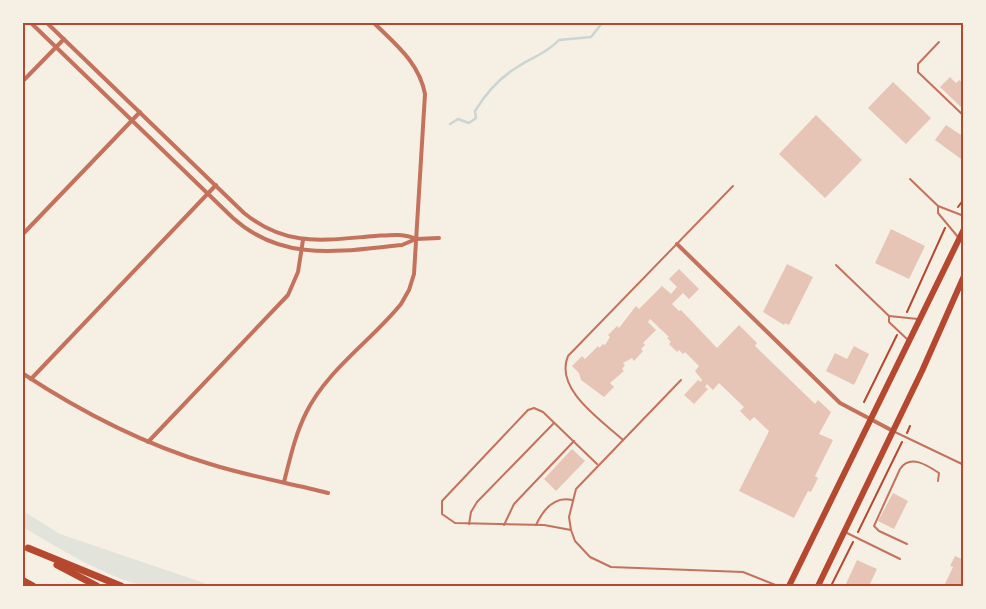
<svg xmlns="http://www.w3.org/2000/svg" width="986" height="609" font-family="'Golos Text',sans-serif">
	<rect width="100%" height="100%" fill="#f6efe4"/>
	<path fill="#e2e4dc" d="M23 511 60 534 213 586C194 587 161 590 144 586 106 577 56 547 23 527Z"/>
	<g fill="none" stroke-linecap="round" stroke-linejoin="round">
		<path stroke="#c9d6d2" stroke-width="2.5" d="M450 124 458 119 469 123 476 118 475 111C486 93 500 77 519 66 533 57 547 53 559 40L591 37 603 22"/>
	</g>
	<g fill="#e6c5b7">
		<polygon points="950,77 956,83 959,80 964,84 964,110 940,87"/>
		<polygon points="893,82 931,118 906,144 868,108"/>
		<polygon points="816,115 862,160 825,198 779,154"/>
		<polygon points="946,125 964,137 964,156 961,159 935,140"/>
		<polygon points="891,229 925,246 909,279 875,263"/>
		<polygon points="787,264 813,277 789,325 785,323 784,325 763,312"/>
		<polygon points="679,269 699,289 689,299 683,293 672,304 679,311 681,310 717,348 739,325 757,343 755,346 815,404 818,400 831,412 819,434 833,440 815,476 818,478 811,492 808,491 794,518 739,491 769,431 754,417 750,421 740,411 744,407 719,383 713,390 707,384 705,387 708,389 694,404 684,395 698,380 701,382 702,380 695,371 699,366 685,352 683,354 679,350 677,352 669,344 671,342 667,338 669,337 650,319 648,322 656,330 643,343 645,345 641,349 643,351 634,361 632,358 623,363 625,365 622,369 624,371 610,383 614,387 604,397 581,380 579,373 572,366 582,356 585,359 598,346 599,348 603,344 605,345 610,337 608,335 617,326 619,328 636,306 639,309 662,286 671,294 677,287 669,279"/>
		<polygon points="854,346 869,354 854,385 826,371 835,353 847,359"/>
		<polygon points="572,449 585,461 556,491 544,479"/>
		<polygon points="893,493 908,501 894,529 878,521"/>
		<polygon points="955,556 964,560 964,586 944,586 953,567 950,566"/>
		<polygon points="857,560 877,569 869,586 845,586"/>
	</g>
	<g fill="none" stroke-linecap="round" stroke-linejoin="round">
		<g stroke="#b5482f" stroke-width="2">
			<polyline points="958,207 964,199"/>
			<polyline points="907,312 945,228"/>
			<polyline points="864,402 897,335"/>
			<polyline points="907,433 910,426"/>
			<polyline points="858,532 902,442"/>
			<polyline points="831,586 853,542"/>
		</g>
		<g stroke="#c5725c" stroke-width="2">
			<polyline points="939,42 918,64 918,72 964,116"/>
			<polyline points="910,179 938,206 964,216"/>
			<polyline points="938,206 938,213 958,237"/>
			<polyline points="836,265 889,316 889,322 908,340"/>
			<polyline points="889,316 918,319"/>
			<polyline points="681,380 576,489 569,517 571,530 575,541 590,557 611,567 743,572 778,586"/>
			<polyline points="895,432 964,465"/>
			<path d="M623 440C601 420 554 389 568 356L733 186"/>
			<polyline points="469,524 471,512 477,502 554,423"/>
			<polyline points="504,525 514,504 574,441"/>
			<path d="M536 525C543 510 554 496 572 500"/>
			<polyline points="571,530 544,525 455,523 442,514 442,501 528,410 534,408 543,412 597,464"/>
			<polyline points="847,533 900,559"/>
			<path d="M907 544 879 531 874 526 900 469C910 454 927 465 939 473L938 481"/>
		</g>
		<g stroke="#c5725c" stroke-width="4">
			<path d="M30 22 233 218C283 263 341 251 402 245L416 239 439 238"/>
			<path d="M46 22 244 213C287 248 324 240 375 236 390 235 403 233 416 239"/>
			<polyline points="22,82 64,39"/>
			<polyline points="22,235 140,112"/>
			<polyline points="677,244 840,403 893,431"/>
			<path d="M22 373C81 412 143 444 210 464 248 476 289 483 328 493"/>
			<polyline points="31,379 216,185"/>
			<polyline points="148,442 288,295 298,272 303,240"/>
			<path d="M284 482C290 459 295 435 306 413 327 370 371 341 401 304L409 290 414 274 425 94C419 62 395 44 373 22"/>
		</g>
		<g stroke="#b5482f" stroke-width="6">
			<polyline points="789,586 964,229"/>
			<polyline points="818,586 922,371 964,276"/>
		</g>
		<g stroke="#b5482f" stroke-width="7">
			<polyline points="28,548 121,586"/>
			<polyline points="57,565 97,586"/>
			<polyline points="22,580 33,586"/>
		</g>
	</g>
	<rect width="986" height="609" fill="none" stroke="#f6efe4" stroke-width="48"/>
	<rect x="24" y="24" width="938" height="561" fill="none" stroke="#b5482f" stroke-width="2"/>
</svg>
